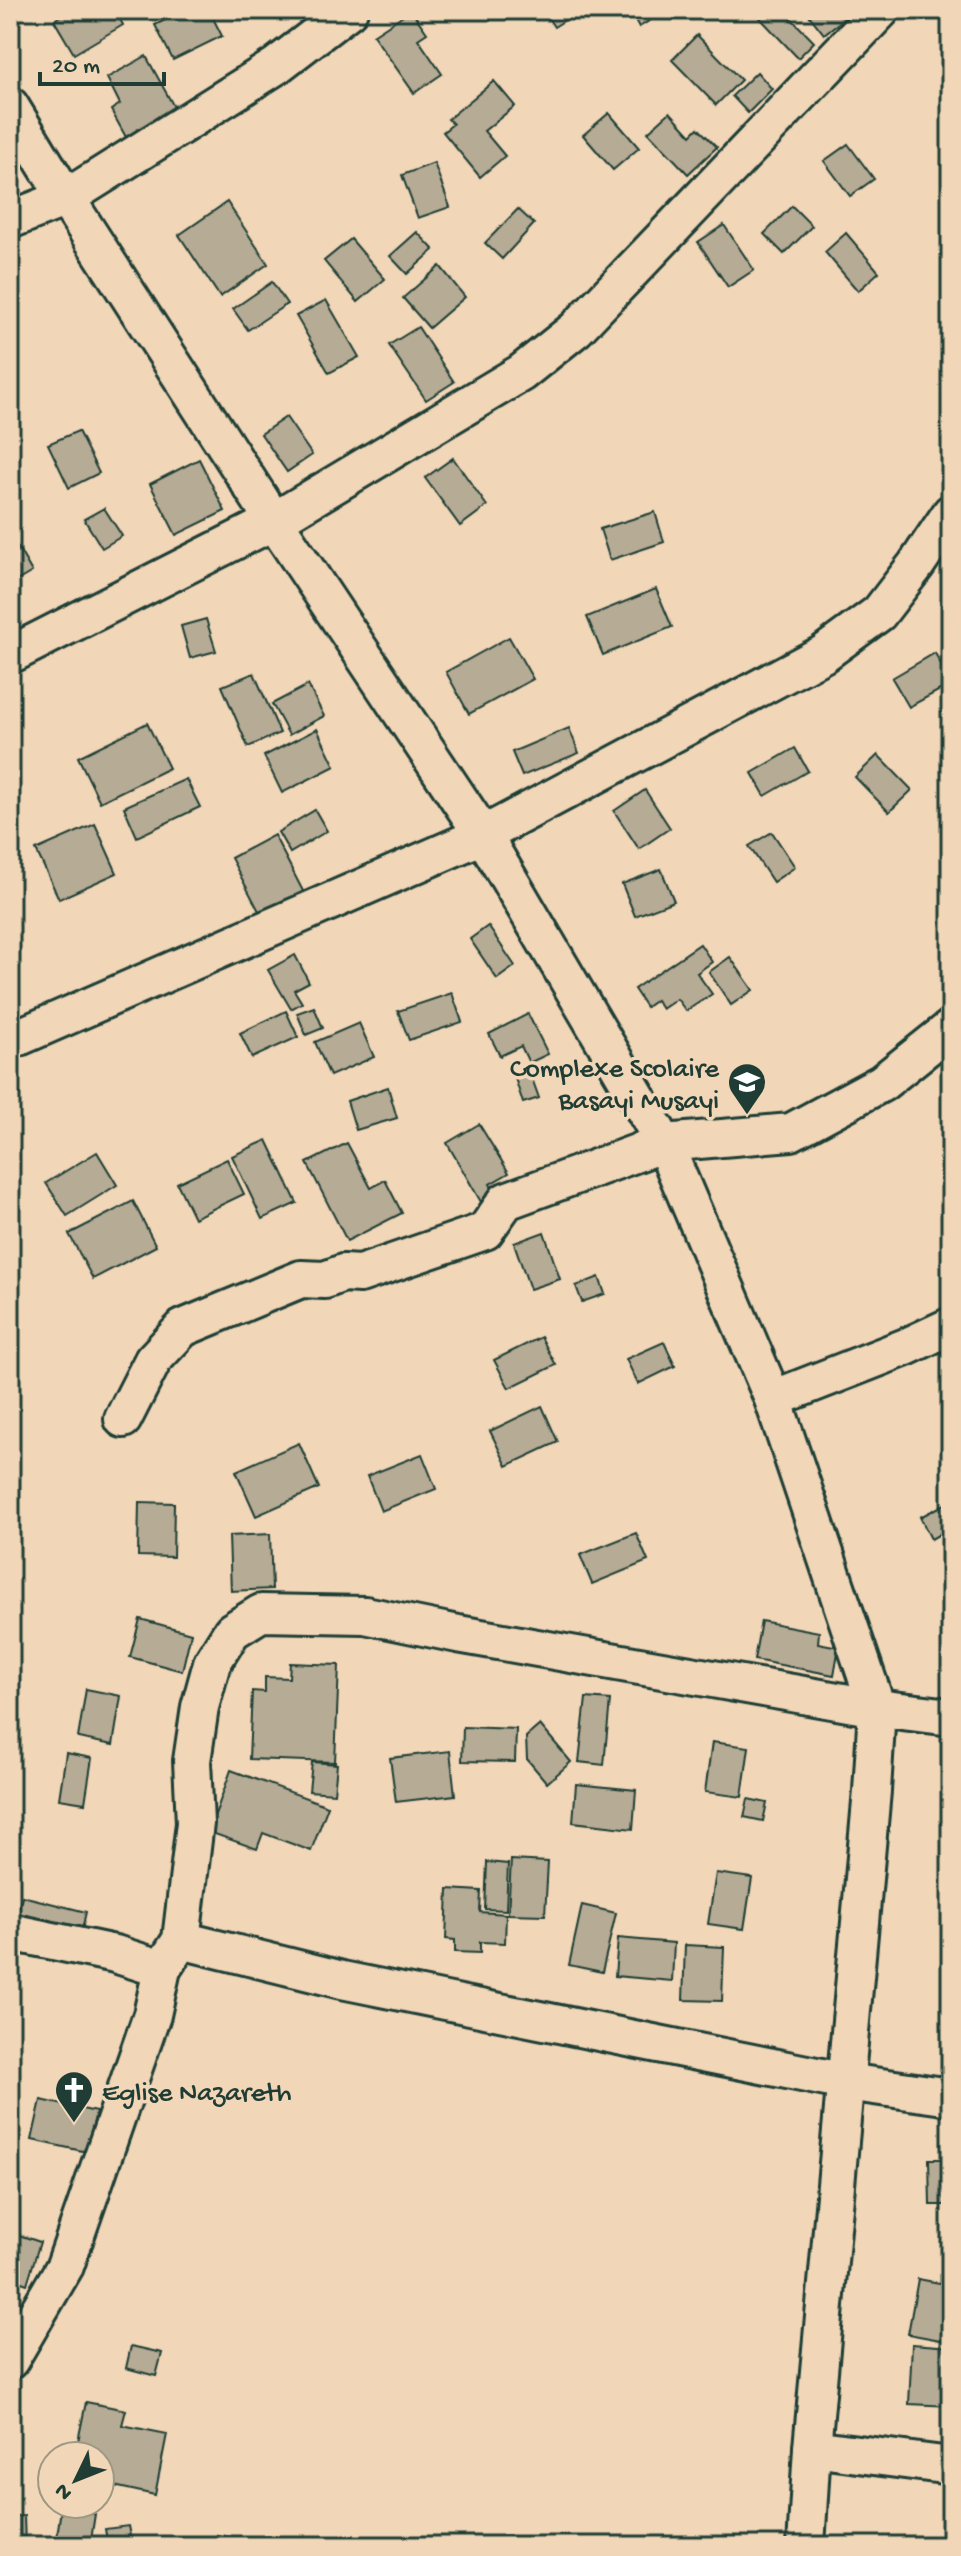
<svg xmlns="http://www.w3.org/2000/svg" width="961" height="2556" font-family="'Gochi Hand',sans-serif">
	<rect width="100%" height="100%" fill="#f1d6b8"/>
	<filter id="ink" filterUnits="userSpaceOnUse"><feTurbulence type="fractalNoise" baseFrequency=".0125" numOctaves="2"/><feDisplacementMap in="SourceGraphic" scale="16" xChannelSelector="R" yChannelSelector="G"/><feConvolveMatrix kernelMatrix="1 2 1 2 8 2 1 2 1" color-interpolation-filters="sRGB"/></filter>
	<g filter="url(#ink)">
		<g fill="#b6ab94" stroke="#1f3d34" stroke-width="2">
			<polygon points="71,10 115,10 123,25 74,54 54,20"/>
			<polygon points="185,10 209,10 222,36 173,60 155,25"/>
			<polygon points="411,10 427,33 418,39 442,74 414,93 373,35"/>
			<polygon points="543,10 577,10 578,12 554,27"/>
			<polygon points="629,10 667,10 639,27"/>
			<polygon points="768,10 783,10 814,42 798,58 760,18"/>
			<polygon points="805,10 855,10 824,34"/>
			<polygon points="697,35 741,80 716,105 672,60"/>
			<polygon points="146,56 179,116 127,139 111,110 120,104 107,78"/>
			<polygon points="757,72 772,89 748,113 732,96"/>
			<polygon points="494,81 515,106 484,131 505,156 480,177 443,132 453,124 448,119"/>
			<polygon points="670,112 691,135 698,128 717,147 688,174 648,132"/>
			<polygon points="609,113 639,148 613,170 583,135"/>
			<polygon points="848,144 874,179 850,196 824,161"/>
			<polygon points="434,163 450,207 418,218 402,175"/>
			<polygon points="227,202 268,264 220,297 179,235"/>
			<polygon points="792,206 812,226 784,254 764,234"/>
			<polygon points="518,209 534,224 502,259 485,243"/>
			<polygon points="724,225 754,270 728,287 698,242"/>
			<polygon points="417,232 434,250 407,274 390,256"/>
			<polygon points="846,233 879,272 858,291 825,252"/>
			<polygon points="351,239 385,279 358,302 324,261"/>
			<polygon points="440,266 465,297 429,328 403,298"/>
			<polygon points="272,282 287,304 248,330 233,309"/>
			<polygon points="326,300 359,357 329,373 296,316"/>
			<polygon points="418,327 454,382 426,400 389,345"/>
			<polygon points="286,417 312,455 287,472 261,434"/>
			<polygon points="78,431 99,473 69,488 48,444"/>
			<polygon points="453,458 487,506 460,526 425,478"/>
			<polygon points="199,459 225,511 176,535 150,484"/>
			<polygon points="104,508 122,536 102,548 84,519"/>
			<polygon points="655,512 664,542 610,560 600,529"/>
			<polygon points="10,534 32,572 10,585"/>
			<polygon points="656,589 672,627 603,655 587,617"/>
			<polygon points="206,619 216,651 190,658 181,626"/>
			<polygon points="509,637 533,679 469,714 446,672"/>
			<polygon points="935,653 951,684 909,707 892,678"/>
			<polygon points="254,673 280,733 248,747 222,686"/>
			<polygon points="308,685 324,716 289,735 272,704"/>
			<polygon points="147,723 169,768 100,802 78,757"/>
			<polygon points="569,728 579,753 522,776 512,752"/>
			<polygon points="317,729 335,766 282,793 264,756"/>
			<polygon points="795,748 808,771 765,796 752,773"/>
			<polygon points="878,755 912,790 889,812 855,777"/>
			<polygon points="186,779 200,807 137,837 124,807"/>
			<polygon points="645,790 670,828 639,849 614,811"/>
			<polygon points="315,810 327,831 290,853 278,832"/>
			<polygon points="95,824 117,873 59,899 36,850"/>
			<polygon points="772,832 795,867 773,882 749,846"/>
			<polygon points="274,835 304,893 261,915 231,858"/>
			<polygon points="661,869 674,901 635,916 622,884"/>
			<polygon points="488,926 515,966 497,979 470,939"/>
			<polygon points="700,944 712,962 697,973 712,994 686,1011 677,999 662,1009 656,1000 646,1007 634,989"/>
			<polygon points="295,955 309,982 294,990 302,1003 291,1009 268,970"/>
			<polygon points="730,957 753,990 731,1005 709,972"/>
			<polygon points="452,993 462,1022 409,1040 398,1011"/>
			<polygon points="314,1007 323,1028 306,1035 297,1013"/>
			<polygon points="286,1011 298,1037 252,1058 240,1033"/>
			<polygon points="528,1014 548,1054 529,1063 521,1046 500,1056 489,1034"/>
			<polygon points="359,1023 374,1057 330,1076 315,1042"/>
			<polygon points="529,1070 539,1098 523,1103 514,1075"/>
			<polygon points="388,1087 397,1118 356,1130 347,1101"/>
			<polygon points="479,1124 509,1173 490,1184 495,1194 481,1202 447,1143"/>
			<polygon points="267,1140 297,1203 262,1219 232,1156"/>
			<polygon points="347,1143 371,1188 385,1180 402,1213 347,1241 307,1163"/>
			<polygon points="97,1152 117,1185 67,1216 46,1183"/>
			<polygon points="227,1159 244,1194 194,1218 177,1183"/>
			<polygon points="133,1201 156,1246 93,1279 69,1234"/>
			<polygon points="544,1232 560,1279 530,1289 514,1243"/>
			<polygon points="599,1277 605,1294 582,1302 576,1286"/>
			<polygon points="541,1337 556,1365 509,1388 494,1360"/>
			<polygon points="664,1342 675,1366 638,1384 626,1359"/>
			<polygon points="542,1406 558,1442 507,1466 490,1431"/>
			<polygon points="299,1443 319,1488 256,1516 236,1471"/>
			<polygon points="422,1454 436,1489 381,1511 367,1476"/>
			<polygon points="951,1501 951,1528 931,1539 920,1517"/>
			<polygon points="139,1502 174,1503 173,1557 138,1556"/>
			<polygon points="636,1533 648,1561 592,1584 580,1555"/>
			<polygon points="270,1534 272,1589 231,1591 229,1536"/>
			<polygon points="140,1619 191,1633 182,1671 130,1657"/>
			<polygon points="761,1621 819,1632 818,1643 839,1647 834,1675 754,1660"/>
			<polygon points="290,1663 339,1665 335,1762 249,1759 252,1691 265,1692 265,1677 289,1678"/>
			<polygon points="86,1689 121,1696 113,1745 78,1738"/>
			<polygon points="586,1698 610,1700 604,1765 579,1762"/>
			<polygon points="540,1725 571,1762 547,1783 527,1759 526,1737"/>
			<polygon points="463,1727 516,1729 515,1762 462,1761"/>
			<polygon points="712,1742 749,1747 742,1797 705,1792"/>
			<polygon points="450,1751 455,1795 396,1802 390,1758"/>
			<polygon points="66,1753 92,1758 85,1803 59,1799"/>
			<polygon points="312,1762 337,1764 334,1793 309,1791"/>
			<polygon points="231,1770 328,1806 311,1851 263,1833 257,1849 209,1832"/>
			<polygon points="576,1784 636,1790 633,1829 573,1822"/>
			<polygon points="748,1799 767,1803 763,1821 744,1817"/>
			<polygon points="511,1860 548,1862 545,1915 508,1914"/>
			<polygon points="487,1862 508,1864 506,1910 485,1909"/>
			<polygon points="716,1873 752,1878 744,1929 708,1924"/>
			<polygon points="448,1889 481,1891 480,1912 506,1914 505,1943 480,1942 480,1953 455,1952 455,1940 446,1939"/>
			<polygon points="22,1896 86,1912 79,1943 14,1927"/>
			<polygon points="582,1905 616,1913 602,1972 569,1965"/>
			<polygon points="618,1938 674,1943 672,1981 615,1976"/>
			<polygon points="685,1945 724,1947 722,2001 683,2000"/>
			<polygon points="41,2100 96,2112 87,2152 32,2140"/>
			<polygon points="929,2159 951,2159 951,2205 930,2205"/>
			<polygon points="10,2232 40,2242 27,2284 10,2278"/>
			<polygon points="918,2279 951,2285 951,2342 908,2334"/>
			<polygon points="912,2344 951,2347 951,2406 909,2404"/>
			<polygon points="131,2346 162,2353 156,2376 126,2368"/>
			<polygon points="86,2402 126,2410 122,2425 167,2434 155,2495 100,2483 100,2456 75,2456"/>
			<polygon points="61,2509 95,2514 91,2540 57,2536"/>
			<polygon points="24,2516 25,2546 10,2546 10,2517"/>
			<polygon points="128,2526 132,2546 108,2546 105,2529"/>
			<polygon points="217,2535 261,2546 214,2546"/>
		</g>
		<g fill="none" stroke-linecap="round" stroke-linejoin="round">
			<defs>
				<g id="minor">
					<polyline points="10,106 66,198 274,521 483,835 664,1143 773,1399 877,1708 872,1791 812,2448 806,2546"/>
					<polyline points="10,220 66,198 276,66 349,10"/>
					<polyline points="10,655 274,521 521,373 576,329 881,10"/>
					<polyline points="10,1041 483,835 823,654 879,613 916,565 951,513"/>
					<polyline points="773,1399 906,1347 951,1326"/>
					<polyline points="123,1419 153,1360 183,1328 301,1279 325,1280 343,1273 360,1274 485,1231 506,1201 664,1143 791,1132 882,1083 951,1028"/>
					<polyline points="10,1932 115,1954 162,1969"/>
					<polyline points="181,1940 342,1980 846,2082 951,2097"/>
					<polyline points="10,2360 65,2266 152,2015 162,1969 181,1940 195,1823 192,1761 200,1707 212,1663 232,1631 261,1613 365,1615 458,1634 877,1708 951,1717"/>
					<polyline points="812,2448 951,2466"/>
				</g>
			</defs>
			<use href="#minor" stroke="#1f3d34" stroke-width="42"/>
			<use href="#minor" stroke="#f1d6b8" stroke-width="36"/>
		</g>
	</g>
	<defs>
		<symbol id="school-pin" viewBox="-11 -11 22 30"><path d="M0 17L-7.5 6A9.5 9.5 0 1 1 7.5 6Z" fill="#1f3d34" stroke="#f1d6b8"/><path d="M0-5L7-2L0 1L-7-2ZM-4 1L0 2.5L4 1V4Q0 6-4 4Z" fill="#fff"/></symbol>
		<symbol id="church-pin" viewBox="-11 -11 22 30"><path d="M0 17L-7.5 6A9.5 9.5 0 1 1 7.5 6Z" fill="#1f3d34" stroke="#f1d6b8"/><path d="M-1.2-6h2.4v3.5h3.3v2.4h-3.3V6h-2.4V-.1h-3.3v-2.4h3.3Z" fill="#fff"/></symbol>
	</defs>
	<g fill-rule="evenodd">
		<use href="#school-pin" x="725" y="1060" width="44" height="60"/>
		<use href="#church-pin" x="52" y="2068" width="44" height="60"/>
	</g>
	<g text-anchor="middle" stroke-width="7" stroke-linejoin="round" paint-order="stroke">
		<g font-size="28" fill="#1f3d34" stroke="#f1d6b8" text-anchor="end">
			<text x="719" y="1076">Complexe Scolaire<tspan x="719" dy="32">Basayi Musayi</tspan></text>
			<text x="102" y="2100" text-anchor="start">Eglise Nazareth</text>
		</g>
	</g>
	<rect width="961" height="2556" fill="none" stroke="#f1d6b8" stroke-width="40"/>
	<rect x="20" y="20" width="921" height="2516" fill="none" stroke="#1f3d34" stroke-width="3" filter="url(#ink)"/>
	<g transform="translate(76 2480) rotate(227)"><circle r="38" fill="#f1d6b8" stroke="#9d9983" stroke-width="2"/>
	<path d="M0-6L14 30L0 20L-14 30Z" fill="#1f3d34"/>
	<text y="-12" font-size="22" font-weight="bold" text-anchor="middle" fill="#1f3d34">N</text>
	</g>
	<path d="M40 72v12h124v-12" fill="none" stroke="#1f3d34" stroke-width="4"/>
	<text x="52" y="72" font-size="24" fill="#1f3d34" stroke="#f1d6b8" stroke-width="6" paint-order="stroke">20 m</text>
</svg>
